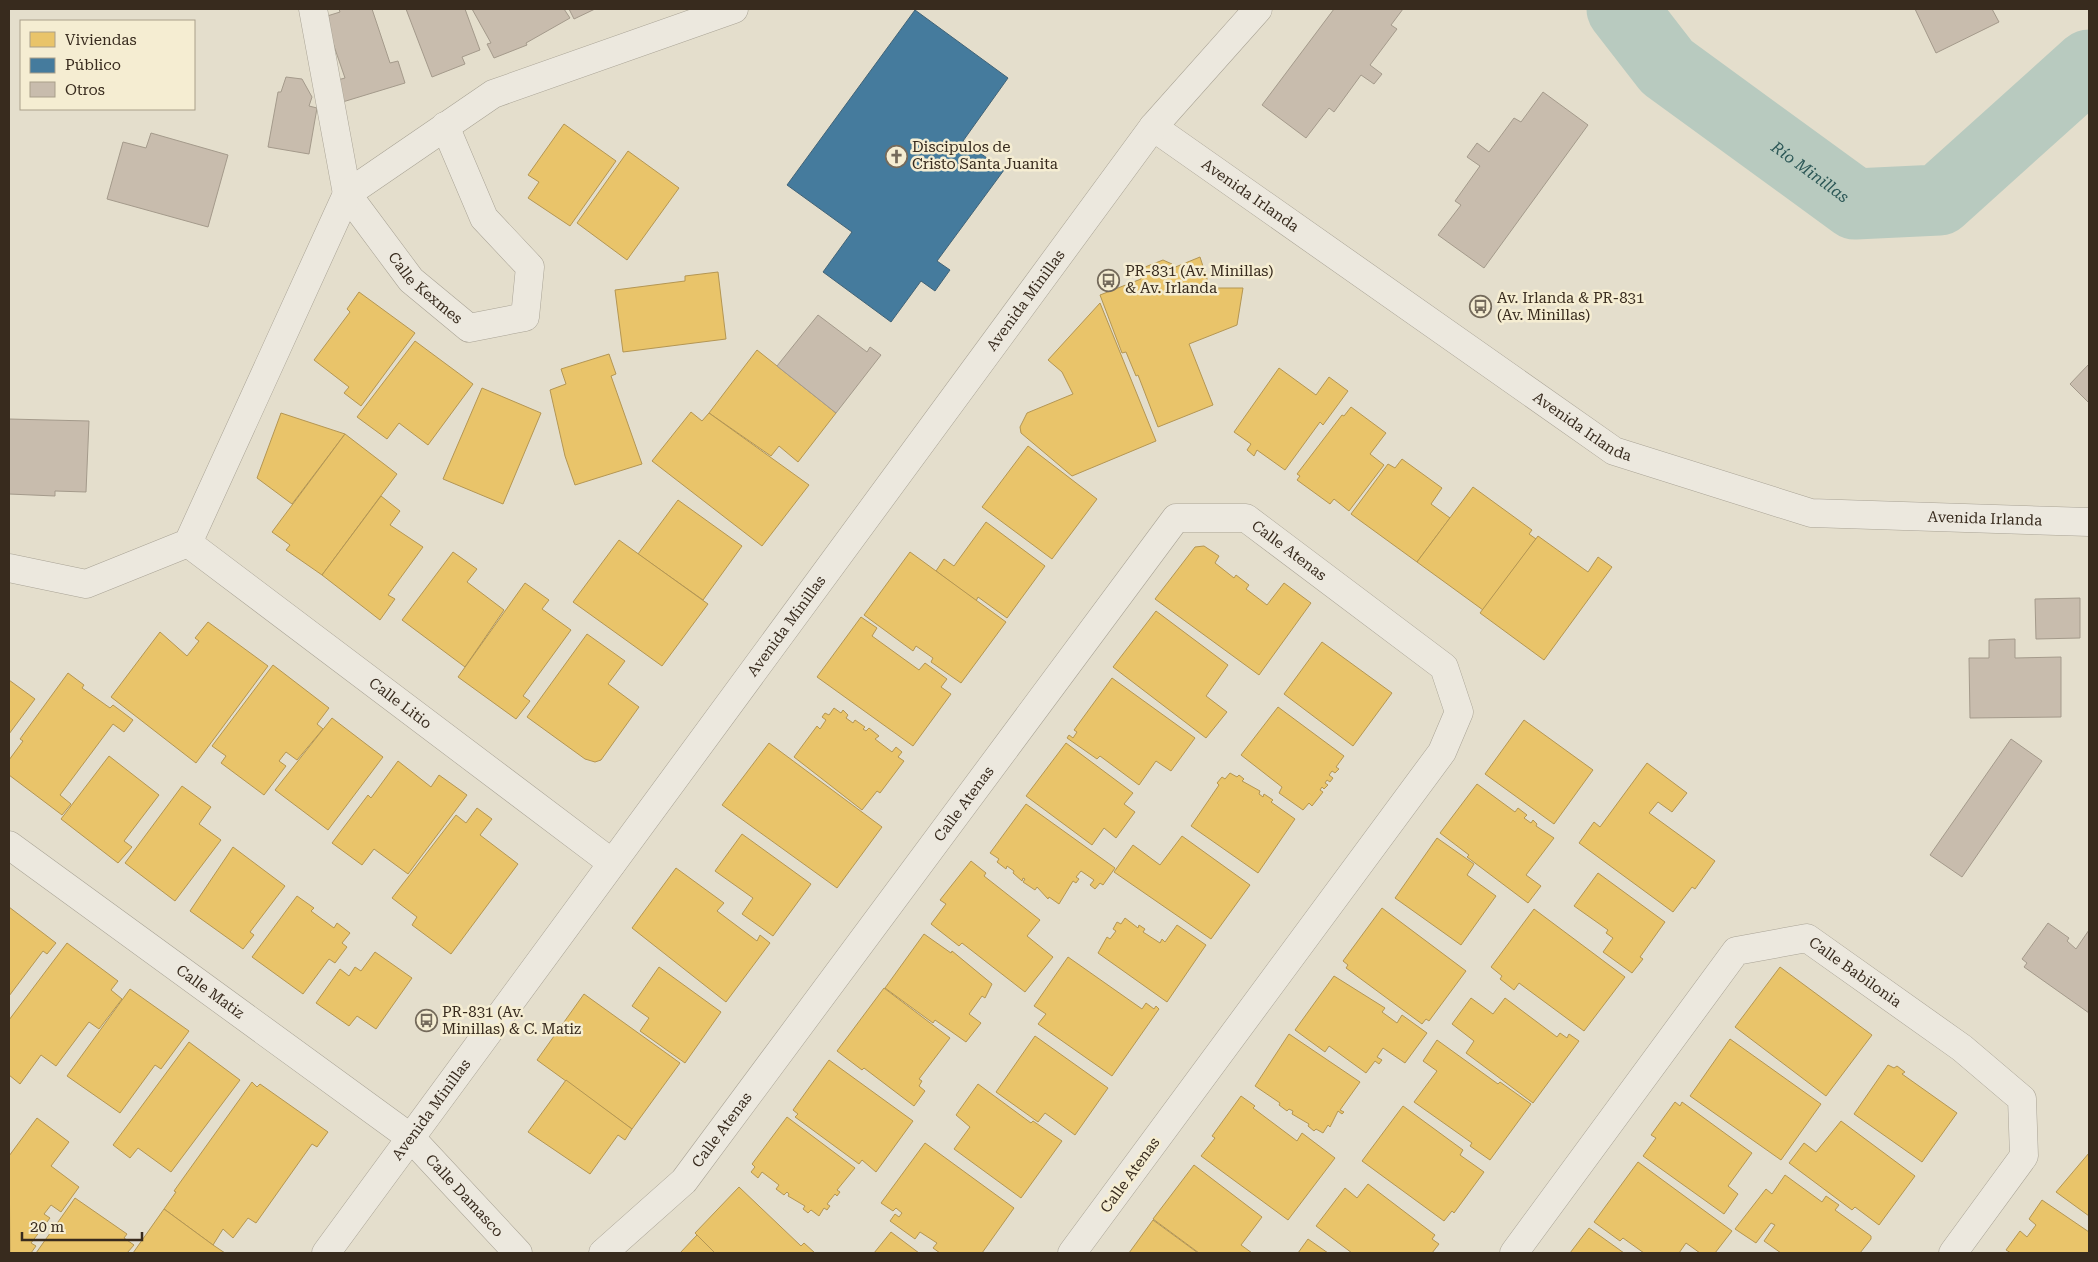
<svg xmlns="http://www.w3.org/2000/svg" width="2098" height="1262" font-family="'Roboto Serif',serif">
	<rect width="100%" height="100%" fill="#e4decc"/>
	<g fill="#e9c46a" stroke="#b49653">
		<polygon points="564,124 616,161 570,226 528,198 539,182 528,175"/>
		<polygon points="628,151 679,188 627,260 577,223"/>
		<polygon points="1200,257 1210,288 1243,288 1237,325 1189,344 1213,405 1158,427 1138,375 1136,376 1126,352 1122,353 1100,295 1141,279 1140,275 1145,267 1163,260 1172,264 1173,268"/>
		<polygon points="718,272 726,339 623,352 615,290 685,281 685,276"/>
		<polygon points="359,292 415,333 361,406 344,393 349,387 314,360 350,312 347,309"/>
		<polygon points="1100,303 1156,441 1072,476 1021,433 1020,427 1027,413 1073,394 1062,372 1048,360"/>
		<polygon points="415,341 473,384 428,445 399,423 387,439 357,417"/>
		<polygon points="757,350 836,413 798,462 779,446 771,456 709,413"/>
		<polygon points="609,354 616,374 611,376 642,464 575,485 565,456 550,390 566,384 561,369"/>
		<polygon points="1279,368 1316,395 1329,377 1348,391 1323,425 1320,422 1285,470 1257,450 1254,456 1247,450 1251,444 1234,432"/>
		<polygon points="482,388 541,413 503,504 443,479"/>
		<polygon points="1351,407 1386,433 1370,454 1384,465 1349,511 1334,499 1330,504 1297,480 1300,476 1297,474 1342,415 1344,416"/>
		<polygon points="691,412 702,421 709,413 809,485 762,546 652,461"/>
		<polygon points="281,413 345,434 292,504 257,478"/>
		<polygon points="345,434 397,474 322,575 286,550 290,545 272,532"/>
		<polygon points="1028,446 1097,499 1052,559 982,507"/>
		<polygon points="1402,459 1442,488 1431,504 1450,518 1417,562 1351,514 1388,464 1395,468"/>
		<polygon points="1473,487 1532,530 1529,534 1536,539 1483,610 1417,562"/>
		<polygon points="381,496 400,511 390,525 423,547 388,595 395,599 380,620 322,575"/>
		<polygon points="678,500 742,546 703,600 638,554"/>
		<polygon points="986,522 1045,566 1007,618 978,597 976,601 936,571 944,559 954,566"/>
		<polygon points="1538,536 1588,572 1598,557 1612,567 1544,660 1480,613"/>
		<polygon points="619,540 708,604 662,666 573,602"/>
		<polygon points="1204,546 1219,556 1215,563 1234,578 1236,575 1249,585 1246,589 1267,605 1284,583 1311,603 1259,675 1155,599 1195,547"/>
		<polygon points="453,552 477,569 467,582 504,610 465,667 402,620"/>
		<polygon points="910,552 1006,622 961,683 931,662 933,658 916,646 913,651 864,615"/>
		<polygon points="525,583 549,600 542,609 571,630 523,696 530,701 516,719 458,677"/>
		<polygon points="1156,611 1228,665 1206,696 1227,712 1206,738 1113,667"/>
		<polygon points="861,617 877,628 872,636 919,670 925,663 947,679 941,687 951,694 913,746 817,677"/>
		<polygon points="208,622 268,666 196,763 111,697 160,632 187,656 199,641 195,638"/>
		<polygon points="587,634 625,661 608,684 639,707 601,760 595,762 585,759 527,717"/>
		<polygon points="1322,642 1392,693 1353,746 1284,694"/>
		<polygon points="273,665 329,708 317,724 323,729 297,760 286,752 279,761 286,766 264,795 221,763 226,756 212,746"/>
		<polygon points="68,673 84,685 82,688 110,708 113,705 133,720 124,732 113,724 60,795 71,804 62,815 9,775 9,760 23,741 20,739"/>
		<polygon points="1112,678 1195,738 1171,771 1156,761 1139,785 1100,756 1097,759 1067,738 1069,735 1073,738 1077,732 1074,730"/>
		<polygon points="9,680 35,699 9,734"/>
		<polygon points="1278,707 1344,756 1336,767 1339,769 1335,773 1332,771 1329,775 1333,778 1330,782 1327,780 1325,783 1328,785 1324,789 1322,787 1320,790 1323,792 1312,806 1309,803 1303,810 1279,793 1282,787 1241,755"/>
		<polygon points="834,708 841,713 843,710 848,715 846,718 853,723 855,720 865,727 863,729 866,731 869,728 879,736 875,739 892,752 896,747 902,752 898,757 904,761 880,793 877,791 862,810 794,757 817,726 820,729 826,720 822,717 825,713 829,715"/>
		<polygon points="332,718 383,757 328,830 275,790"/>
		<polygon points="1524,720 1593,770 1554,824 1485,774"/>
		<polygon points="769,743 882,827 837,888 722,805"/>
		<polygon points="1066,743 1133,793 1124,804 1135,812 1116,838 1104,828 1092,845 1026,796"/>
		<polygon points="109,756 159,795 124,841 132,847 118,863 61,819"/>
		<polygon points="398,761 431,787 439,775 467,795 408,874 374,849 362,865 332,843 368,795 371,798"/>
		<polygon points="1647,763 1687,793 1672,812 1658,802 1649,813 1715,861 1695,889 1692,887 1673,912 1579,843 1594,822 1600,827"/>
		<polygon points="1230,773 1237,777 1239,775 1244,779 1242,781 1260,791 1259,794 1263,797 1264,794 1273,800 1271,802 1295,819 1258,873 1191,826 1219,785 1217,783 1222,777 1225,779"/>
		<polygon points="1477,784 1515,812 1518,808 1527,815 1524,818 1531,823 1533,820 1537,824 1536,826 1554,838 1526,875 1541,886 1528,903 1467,857 1469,855 1440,833"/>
		<polygon points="182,786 211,807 199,824 221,840 175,901 125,863"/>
		<polygon points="1026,804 1115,868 1103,885 1100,883 1095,889 1090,885 1094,880 1081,871 1076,877 1079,879 1076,883 1073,881 1059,904 1049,897 1048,899 1037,887 1035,890 1023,882 1025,879 1023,878 1022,881 1013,873 1014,871 1007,866 1006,869 997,862 999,859 990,853"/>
		<polygon points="477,808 492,819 480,835 518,864 451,954 412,925 417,917 392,898 456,815 466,823"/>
		<polygon points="742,834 811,884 773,936 742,914 753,898 715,871"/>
		<polygon points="1182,836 1250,885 1211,939 1114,872 1133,845 1160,865"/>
		<polygon points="1437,838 1474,864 1467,875 1496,896 1461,945 1395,898"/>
		<polygon points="233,847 285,886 250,932 254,935 243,949 190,911"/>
		<polygon points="971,861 986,873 984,876 1040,920 1027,936 1053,957 1025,992 962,943 959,946 931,924 946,904 940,900"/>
		<polygon points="676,868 724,903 717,911 757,941 760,935 770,943 726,1002 632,928"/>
		<polygon points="1598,873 1665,922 1640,957 1643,959 1632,973 1603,952 1613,938 1606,933 1608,930 1574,906"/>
		<polygon points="297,896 314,908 311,911 334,928 337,923 350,933 342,943 347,947 335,963 329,959 303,994 252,957"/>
		<polygon points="9,907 56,943 47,954 43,951 9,996"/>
		<polygon points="1382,908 1466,971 1429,1021 1426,1019 1422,1024 1346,968 1348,965 1343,961"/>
		<polygon points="1534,909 1625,977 1584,1031 1519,983 1514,990 1500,979 1502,976 1491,967"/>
		<polygon points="1125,918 1138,928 1139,925 1145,929 1143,932 1160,943 1162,939 1165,942 1177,925 1206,945 1167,1002 1098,953 1107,937 1110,939 1116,931 1113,929 1117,922 1121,924"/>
		<polygon points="924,934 951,953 952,951 992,984 985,998 982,996 969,1014 981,1023 966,1042 935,1020 933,1023 885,988"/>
		<polygon points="67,943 118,981 111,990 122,999 99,1029 89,1022 56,1066 41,1055 20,1084 9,1075 9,1020"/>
		<polygon points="375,952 412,978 376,1029 357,1016 349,1026 316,1003 340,969 349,976 355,967 361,971"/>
		<polygon points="1068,957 1142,1009 1146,1003 1154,1009 1156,1006 1159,1009 1112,1076 1038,1024 1046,1014 1034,1006"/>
		<polygon points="659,967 721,1012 685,1063 640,1031 649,1018 632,1006"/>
		<polygon points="1780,967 1872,1035 1826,1096 1735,1027"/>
		<polygon points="1334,976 1385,1008 1382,1012 1397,1023 1402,1015 1427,1033 1405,1063 1383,1048 1377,1057 1382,1060 1379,1064 1375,1061 1366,1073 1329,1046 1325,1052 1295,1030"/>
		<polygon points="884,988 950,1038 919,1079 922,1081 919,1086 925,1091 914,1106 864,1068 862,1070 837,1051"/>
		<polygon points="130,989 189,1031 161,1069 155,1065 120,1113 67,1076"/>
		<polygon points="584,994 680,1063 632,1129 537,1060"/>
		<polygon points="1471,998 1493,1014 1505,998 1557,1037 1560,1033 1567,1038 1569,1034 1579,1041 1533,1103 1466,1053 1474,1041 1452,1024"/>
		<polygon points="1289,1034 1360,1082 1340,1110 1344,1112 1342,1114 1338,1111 1330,1127 1328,1125 1323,1133 1316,1129 1314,1131 1308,1126 1309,1124 1292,1114 1293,1111 1289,1109 1287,1111 1279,1105 1280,1103 1255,1086"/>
		<polygon points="1035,1036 1108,1088 1075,1135 1045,1113 1038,1122 996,1092"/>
		<polygon points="1730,1039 1821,1104 1781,1160 1690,1096"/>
		<polygon points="1437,1040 1498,1084 1500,1082 1531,1104 1490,1160 1470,1146 1472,1143 1414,1102 1437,1071 1423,1061"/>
		<polygon points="189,1042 240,1080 171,1172 138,1148 130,1158 113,1145"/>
		<polygon points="829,1060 913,1121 876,1172 862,1160 859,1164 795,1117 798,1114 793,1110"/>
		<polygon points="1888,1065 1894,1068 1897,1066 1905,1072 1902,1074 1957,1113 1922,1162 1854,1114"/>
		<polygon points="566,1080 632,1129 625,1140 618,1135 590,1174 528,1132"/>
		<polygon points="252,1082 257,1087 260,1084 328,1132 317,1147 312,1144 256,1223 248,1218 233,1238 223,1229 213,1245 164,1209 176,1192 174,1191"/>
		<polygon points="978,1084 1031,1123 1033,1121 1062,1141 1021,1198 954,1149 970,1127 956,1115"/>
		<polygon points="1241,1096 1255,1106 1253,1108 1297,1141 1302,1133 1335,1158 1288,1220 1201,1156 1215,1138 1212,1136"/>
		<polygon points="1675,1102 1680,1106 1682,1102 1752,1153 1728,1186 1738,1194 1724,1214 1643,1156 1656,1138 1651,1135"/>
		<polygon points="1403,1106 1463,1150 1460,1155 1484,1172 1454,1213 1452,1211 1444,1221 1362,1161"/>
		<polygon points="787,1117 855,1168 837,1190 840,1192 837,1196 835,1194 827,1204 830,1206 827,1210 824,1208 819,1216 811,1210 808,1213 803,1209 805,1206 788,1196 789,1194 787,1192 784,1195 776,1189 779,1185 762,1172 758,1178 751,1172 755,1167 752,1164"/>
		<polygon points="37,1118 69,1142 51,1166 79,1187 61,1212 51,1205 44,1214 50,1218 31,1243 36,1246 31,1253 10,1253 9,1156"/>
		<polygon points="1841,1121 1915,1176 1879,1225 1855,1207 1852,1210 1789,1163 1804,1143 1816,1152"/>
		<polygon points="925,1143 1014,1208 982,1253 940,1253 933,1248 937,1243 920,1232 915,1239 890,1221 895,1214 899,1217 902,1213 896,1208 893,1211 881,1203"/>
		<polygon points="2089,1153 2089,1216 2056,1192"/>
		<polygon points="1638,1162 1732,1231 1715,1253 1700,1253 1686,1243 1679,1253 1644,1253 1623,1238 1620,1241 1594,1222"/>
		<polygon points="1194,1165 1262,1217 1241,1245 1252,1253 1199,1253 1153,1219"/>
		<polygon points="1785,1175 1822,1202 1826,1196 1839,1205 1835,1210 1871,1236 1871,1239 1860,1253 1781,1253 1764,1241 1775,1225 1771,1223 1756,1243 1735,1229 1766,1189 1772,1194"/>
		<polygon points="1368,1184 1435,1235 1432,1239 1439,1244 1432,1253 1352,1253 1316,1226 1345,1188 1357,1198"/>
		<polygon points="739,1187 801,1246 804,1243 815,1253 715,1253 695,1233"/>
		<polygon points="75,1198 127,1234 124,1238 134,1245 127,1253 36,1253"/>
		<polygon points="2042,1200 2089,1232 2089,1253 2011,1253 2006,1250 2020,1231 2027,1237 2036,1225 2029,1219"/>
		<polygon points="164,1209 213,1245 225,1253 133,1253"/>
		<polygon points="1153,1220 1198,1253 1129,1253"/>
		<polygon points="1589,1228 1624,1253 1570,1253"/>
		<polygon points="891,1232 919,1253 874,1253"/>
		<polygon points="697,1235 715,1253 680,1253"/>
		<polygon points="1308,1239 1328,1253 1298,1253"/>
	</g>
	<polygon fill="#457b9d" stroke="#416377" points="915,10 1008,78 963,141 1004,170 937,261 950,270 935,291 921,281 891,322 823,272 852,232 787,185"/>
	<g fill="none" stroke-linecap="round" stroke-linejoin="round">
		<path stroke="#b8cabf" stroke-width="71" id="s1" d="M1622 9 1667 67 1855 204 1939 200 2089 65"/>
	</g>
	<g fill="#c8bcad" stroke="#a49a8b">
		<polygon points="339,9 372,9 390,63 398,61 405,83 336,104 330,82 345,78 324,17 340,12"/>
		<polygon points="406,9 465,9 480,50 462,57 465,64 432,77"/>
		<polygon points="472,9 564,9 570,18 526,43 527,45 494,58 487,44 491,43"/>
		<polygon points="569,9 595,9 574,19"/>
		<polygon points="1334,9 1403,9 1391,25 1397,29 1370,65 1382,74 1374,84 1361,75 1334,112 1329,108 1306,138 1262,105"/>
		<polygon points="1915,9 1992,9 1999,22 1936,53"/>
		<polygon points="286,77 302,79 312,97 309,106 317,108 309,154 268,147 278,92 281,92"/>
		<polygon points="1543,92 1588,125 1484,268 1438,235 1461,205 1455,201 1480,166 1467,157 1477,143 1489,152 1514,118 1521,122"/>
		<polygon points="151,133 228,155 208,227 107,199 123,142 146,148"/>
		<polygon points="818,315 867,352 870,347 881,355 836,413 777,366"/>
		<polygon points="2089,364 2089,403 2070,384"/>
		<polygon points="9,419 89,421 86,492 55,491 55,496 9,494"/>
		<polygon points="2080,598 2080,638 2036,639 2035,599"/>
		<polygon points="2015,639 2015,658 2061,657 2061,717 1970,718 1969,658 1989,658 1989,640"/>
		<polygon points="2011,739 2042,761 1962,877 1930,855"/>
		<polygon points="2048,923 2069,938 2067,941 2076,949 2089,930 2089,1013 2024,967 2027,963 2022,959"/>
	</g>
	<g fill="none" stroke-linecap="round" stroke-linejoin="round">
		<defs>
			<g id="minor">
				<path id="s2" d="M313 9 347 194 411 280 469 328 525 317 530 267 484 218 445 126"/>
				<path id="s3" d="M1153 127 1614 451 1811 513 2089 522"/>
				<path id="s4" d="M188 543 612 863"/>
				<polyline points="9,568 86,584 188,543 347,194 493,94 734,9"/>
				<path id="s5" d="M9 845 411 1138 518 1253"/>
				<path id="s6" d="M326 1253 1153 127 1258 9"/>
				<path id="s7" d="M603 1253 684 1181 1176 518H1246L1444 667 1459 712 1442 752 1072 1253"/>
				<path id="s8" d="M1514 1253 1736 951 1807 938 1962 1048 2022 1099 2024 1156 1953 1253"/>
			</g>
		</defs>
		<use href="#minor" stroke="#a9a395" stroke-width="29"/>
		<use href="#minor" stroke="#ece8de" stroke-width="28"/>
	</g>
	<defs>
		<symbol id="church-ring" viewBox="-11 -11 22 22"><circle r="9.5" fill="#f5edd2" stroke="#746a5b" stroke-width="1.5"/><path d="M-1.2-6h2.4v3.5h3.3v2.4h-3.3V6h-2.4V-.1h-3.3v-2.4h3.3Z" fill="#746a5b"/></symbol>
		<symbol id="bus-ring" viewBox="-11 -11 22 22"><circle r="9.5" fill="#f5edd2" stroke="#746a5b" stroke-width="1.5"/><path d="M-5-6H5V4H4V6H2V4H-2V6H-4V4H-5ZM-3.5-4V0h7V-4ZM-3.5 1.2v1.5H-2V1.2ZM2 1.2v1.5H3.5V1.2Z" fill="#746a5b"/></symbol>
	</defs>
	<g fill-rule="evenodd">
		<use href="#church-ring" x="884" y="144" width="25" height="25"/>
		<use href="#bus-ring" x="1096" y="268" width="25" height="25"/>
		<use href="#bus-ring" x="1468" y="294" width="25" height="25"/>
		<use href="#bus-ring" x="414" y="1008" width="25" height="25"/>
	</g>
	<g text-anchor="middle" stroke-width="5" stroke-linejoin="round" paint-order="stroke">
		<g font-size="15" fill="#382b1e" stroke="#f5edd2" text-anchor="start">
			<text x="912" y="152">Discipulos de<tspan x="912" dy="17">Cristo Santa Juanita</tspan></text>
			<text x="1125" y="276">PR-831 (Av. Minillas)<tspan x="1125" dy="17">&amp; Av. Irlanda</tspan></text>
			<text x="1497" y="303">Av. Irlanda &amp; PR-831<tspan x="1497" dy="17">(Av. Minillas)</tspan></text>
			<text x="442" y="1017">PR-831 (Av.<tspan x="442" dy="17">Minillas) &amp; C. Matiz</tspan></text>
		</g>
		<g font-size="15" fill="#382b1e" stroke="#f5edd2">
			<text dy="5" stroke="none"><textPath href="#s3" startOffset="119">Avenida Irlanda</textPath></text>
			<text dy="5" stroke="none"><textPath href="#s2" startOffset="311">Calle Kexmes</textPath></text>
			<text dy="5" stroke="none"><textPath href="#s6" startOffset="1182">Avenida Minillas</textPath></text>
			<text dy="5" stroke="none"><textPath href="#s3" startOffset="524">Avenida Irlanda</textPath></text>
			<text dy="5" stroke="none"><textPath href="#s3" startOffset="944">Avenida Irlanda</textPath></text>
			<text dy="5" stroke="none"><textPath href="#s7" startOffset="1058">Calle Atenas</textPath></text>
			<text dy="5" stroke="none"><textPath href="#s6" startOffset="778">Avenida Minillas</textPath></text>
			<text dy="5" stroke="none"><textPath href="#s4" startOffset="266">Calle Litio</textPath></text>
			<text dy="5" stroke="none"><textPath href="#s7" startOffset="578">Calle Atenas</textPath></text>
			<text dy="5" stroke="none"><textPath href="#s8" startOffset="506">Calle Babilonia</textPath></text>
			<text dy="5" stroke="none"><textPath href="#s5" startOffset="249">Calle Matiz</textPath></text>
			<text dy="5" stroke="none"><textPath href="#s6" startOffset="178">Avenida Minillas</textPath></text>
			<text dy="5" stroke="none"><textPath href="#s7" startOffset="172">Calle Atenas</textPath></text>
			<text transform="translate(1130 1175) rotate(-54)" y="5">Calle Atenas</text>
			<text dy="5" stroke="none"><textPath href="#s5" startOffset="576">Calle Damasco</textPath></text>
		</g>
		<g font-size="16" font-style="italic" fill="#2d5857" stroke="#f5edd2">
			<text dy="6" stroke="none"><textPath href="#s1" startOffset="251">Río Minillas</textPath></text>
		</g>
	</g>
	<rect width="2098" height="1262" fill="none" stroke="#382b1e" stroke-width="20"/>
	<rect x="20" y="20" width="175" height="90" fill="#f5edd2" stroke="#a99f8a"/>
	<rect x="30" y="32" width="25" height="15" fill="#e9c46a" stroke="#a99f8a"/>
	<text x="65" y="45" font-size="15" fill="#382b1e">Viviendas</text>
	<rect x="30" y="58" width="25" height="15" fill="#457b9d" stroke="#a99f8a"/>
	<text x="65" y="70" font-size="15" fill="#382b1e">Público</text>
	<rect x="30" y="82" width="25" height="15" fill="#c8bcad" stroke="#a99f8a"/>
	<text x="65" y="95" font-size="15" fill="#382b1e">Otros</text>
	<path d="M22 1232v8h120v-8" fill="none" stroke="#382b1e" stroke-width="2.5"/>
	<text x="30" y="1232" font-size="15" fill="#382b1e" stroke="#f5edd2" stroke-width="4" paint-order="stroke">20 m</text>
</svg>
